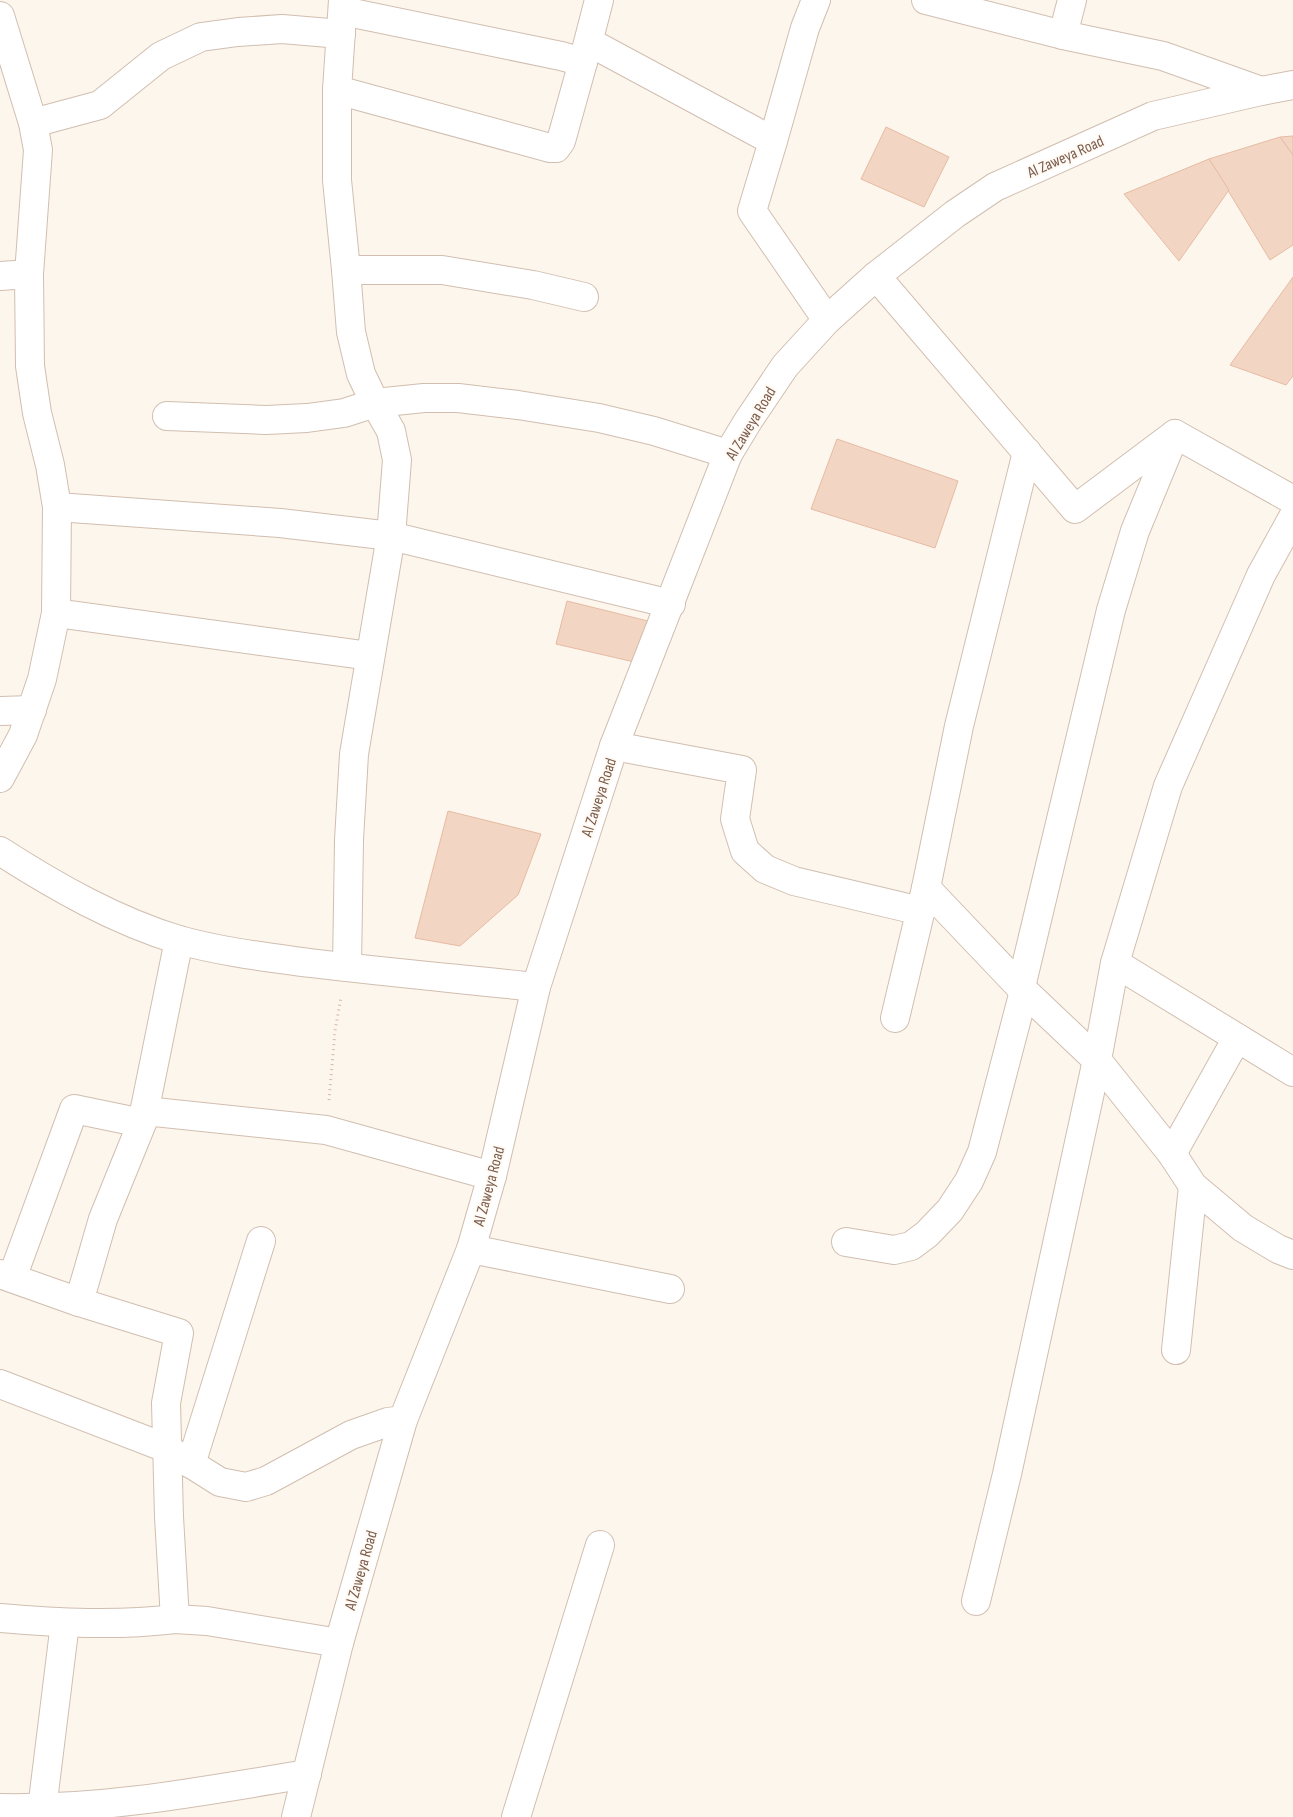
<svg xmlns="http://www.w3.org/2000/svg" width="1293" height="1817" font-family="'Sofia Sans Condensed',sans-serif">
	<rect width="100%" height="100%" fill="#fdf6ec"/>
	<g fill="#f3d5c3" stroke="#e6bba3">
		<polygon points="886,127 949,157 924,207 861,179"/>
		<polygon points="1293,136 1293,155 1280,137"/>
		<polygon points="1280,137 1293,155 1293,245 1270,260 1209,159"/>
		<polygon points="1209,159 1229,190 1179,261 1124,194"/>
		<polygon points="1293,277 1293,376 1286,385 1230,365"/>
		<polygon points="837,439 958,481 935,548 811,509"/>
		<polygon points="567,601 656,623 643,664 556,644"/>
		<polygon points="448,811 541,834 518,895 460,946 415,938"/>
	</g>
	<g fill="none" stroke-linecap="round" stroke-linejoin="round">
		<defs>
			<g id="minor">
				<polyline points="343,0 337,90 337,180 346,270 351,332 361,374 375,403 391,431 397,460 391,536 354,754 349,840 347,967"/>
				<polyline points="926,0 1063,35 1163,56 1261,91"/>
				<polyline points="343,11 561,56 583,62 599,0"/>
				<polyline points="0,16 33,123 38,150 29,274 30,366 37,413 50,465 57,507 56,613 42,679 23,735 0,778"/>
				<polyline points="1063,35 1072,0"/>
				<polyline points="589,42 773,141 752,211 827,320"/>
				<polyline points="337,90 550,148 556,148 561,141 583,62"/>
				<polyline points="33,123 100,105 161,56 201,37 238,32 282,29 341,34"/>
				<polyline points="773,141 805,28 816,0"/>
				<polyline points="346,270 442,270 533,285 584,297"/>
				<polyline points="0,276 29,274"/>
				<polyline points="876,276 1075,509 1175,434 1293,500"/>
				<polyline points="167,416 266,420 307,418 344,413 375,403 424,398 458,398 518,405 599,418 654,431 728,454"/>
				<polyline points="57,507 280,523 391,536 671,604"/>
				<polyline points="56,613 370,656"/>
				<polyline points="0,711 32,710"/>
				<polyline points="614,746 742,770 735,819 745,851 765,869 794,881 921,911"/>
				<path d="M0 851C56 887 116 921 179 940 222 952 266 957 310 963 385 972 461 979 536 987"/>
				<polyline points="926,888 1024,991 1097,1060 1172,1154 1193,1186 1243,1228 1278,1249 1293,1255"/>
				<polyline points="1115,963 1293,1072"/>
				<polyline points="1021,987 1111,610 1135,531 1175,434"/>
				<polyline points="895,1018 926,888 959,726 1027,452"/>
				<polyline points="145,1111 326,1130 492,1176"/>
				<polyline points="1172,1154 1237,1038"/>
				<polyline points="846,1242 894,1250 911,1246 927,1234 950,1210 969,1181 982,1152 1024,991"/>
				<polyline points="471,1249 670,1289"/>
				<polyline points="0,1274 79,1302"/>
				<polyline points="12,1278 74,1109 142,1123"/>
				<polyline points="1176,1350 1193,1186"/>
				<polyline points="0,1384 166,1448 220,1482 246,1487 266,1481 351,1435 388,1422 403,1420"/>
				<polyline points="191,1464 261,1241"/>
				<polyline points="976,1601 1007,1474 1097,1060 1115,963 1168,786 1261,575 1293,517"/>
				<path d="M0 1618C59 1623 116 1626 175 1619L169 1517 166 1403 179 1333 79 1302 103 1219 142 1123 179 940"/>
				<polyline points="175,1619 207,1621 339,1643"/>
				<path d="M0 1808C105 1810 204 1791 307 1774"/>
				<polyline points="42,1809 65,1623"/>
				<polyline points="296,1817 339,1643 403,1420 471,1249 492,1176 536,987 614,746 728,454 748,421 785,366 827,320 876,276 955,214 995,187 1153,116 1261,91 1293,85"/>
				<polyline points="516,1817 600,1545"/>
			</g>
		</defs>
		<use href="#minor" stroke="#d1beb0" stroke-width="30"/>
		<polyline stroke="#d9b8a5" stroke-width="3" stroke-dasharray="1 4" stroke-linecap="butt" points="329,1100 335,1031 341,997"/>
		<use href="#minor" stroke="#fff" stroke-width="28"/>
	</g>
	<g text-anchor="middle" stroke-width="4" stroke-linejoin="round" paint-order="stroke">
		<g font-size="16" fill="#7a5c4d" stroke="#fffaf3">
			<text transform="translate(1065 156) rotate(-24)" y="6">Al Zaweya Road</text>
			<text transform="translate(750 423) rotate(-59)" y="6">Al Zaweya Road</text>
			<text transform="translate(598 797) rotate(-72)" y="6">Al Zaweya Road</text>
			<text transform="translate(488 1186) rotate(-75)" y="6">Al Zaweya Road</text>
			<text transform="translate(360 1570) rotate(-74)" y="6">Al Zaweya Road</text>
		</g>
	</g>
</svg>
